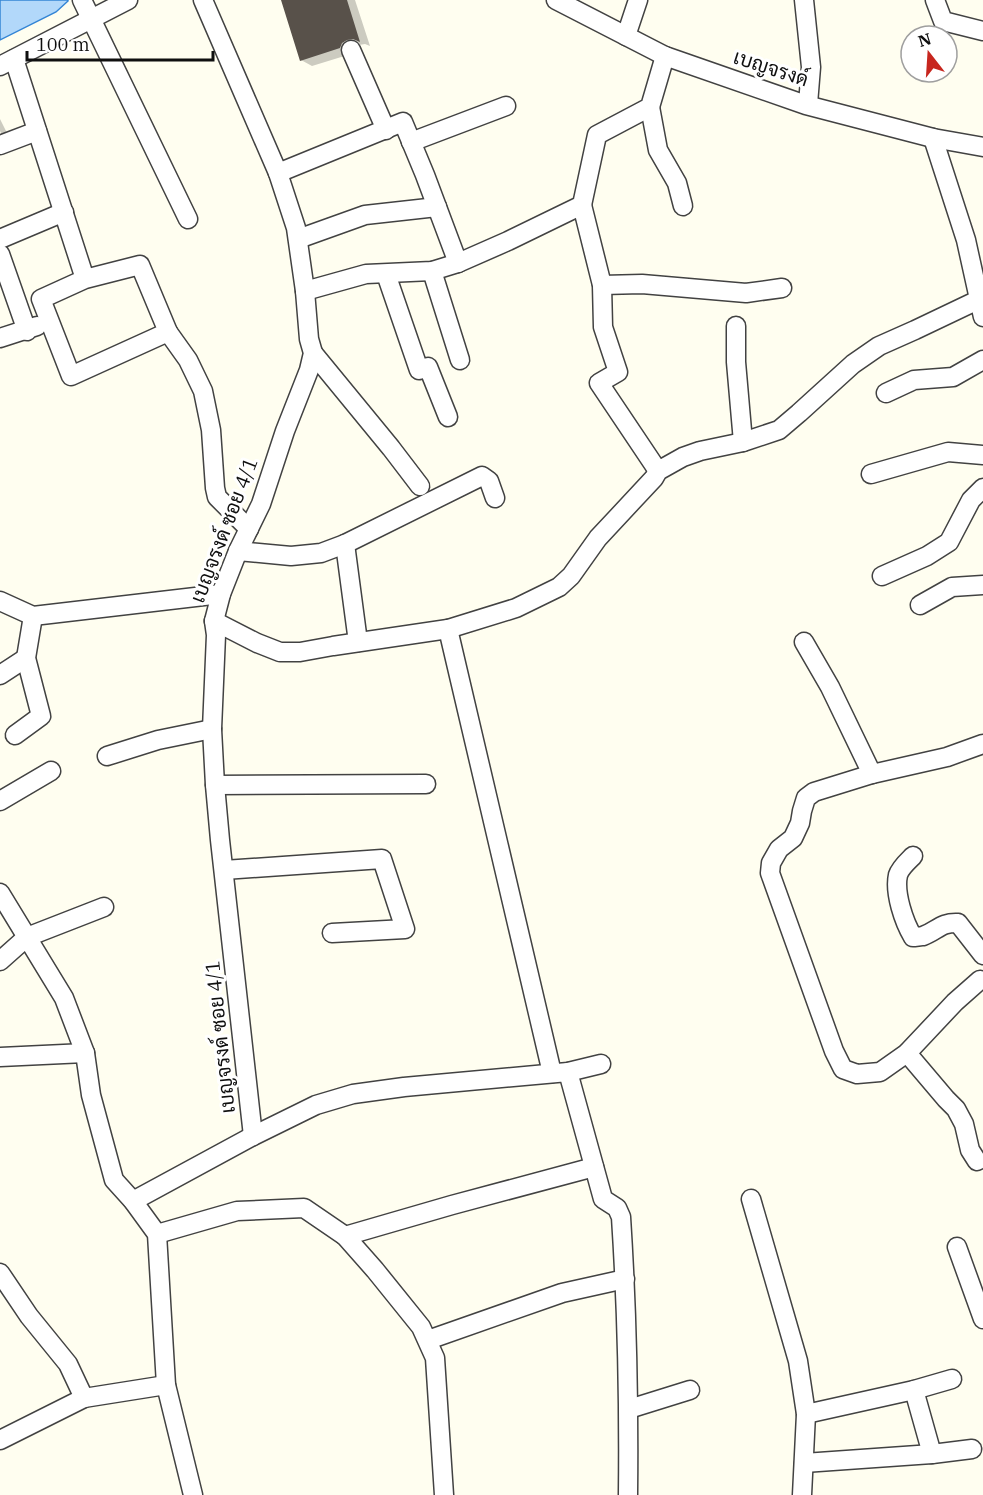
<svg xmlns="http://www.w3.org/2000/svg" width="983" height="1495" font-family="'IBM Plex Serif',Sarabun,serif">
	<rect width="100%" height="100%" fill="#fffef0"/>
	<polygon fill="#b2d8fa" stroke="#3485d5" stroke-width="1.5" points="0,0 68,0 68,1 56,12 0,40"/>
	<g fill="#0003">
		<polygon points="282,0 355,0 370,46 365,44 359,45 353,49 351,54 312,66 301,60"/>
		<polygon points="0,119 10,139 4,139 0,131"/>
	</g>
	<polygon fill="#58514a" points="281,0 347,0 360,42 353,39 347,40 342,43 340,48 300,61"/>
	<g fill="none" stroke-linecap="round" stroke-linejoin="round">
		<defs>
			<g id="minor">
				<polyline points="82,0 188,219"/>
				<polyline points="203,0 278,173 296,228 305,291 309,339 313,353 309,370 285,431 261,504 238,551 221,594 214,621 216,635 212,729 215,785 220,840 253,1136"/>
				<polyline points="556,0 665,56 806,105 933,138 983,147"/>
				<polyline points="804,0 811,67 808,104"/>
				<polyline points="935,0 943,21 983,31"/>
				<polyline points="626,36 638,0"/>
				<polyline points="351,50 386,130"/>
				<polyline points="14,59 85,279 140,265 168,332 71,376 41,299 85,279"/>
				<polyline points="0,66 128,0"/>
				<polyline points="650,107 658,150 677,183 683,206"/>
				<polyline points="933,138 966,240 983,317"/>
				<polyline points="411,142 506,106"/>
				<polyline points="0,145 37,131"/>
				<polyline points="278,173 403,122 425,175 458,263"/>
				<polyline points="582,205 602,285 603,327 618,372 599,383 658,471"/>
				<polyline points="0,239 64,212"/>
				<polyline points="298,239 365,215 437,207"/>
				<polyline points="0,254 27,331"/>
				<polyline points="432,271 460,360"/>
				<polyline points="386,274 419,370 428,367 448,417"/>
				<polyline points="602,285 642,284 746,293 782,288"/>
				<polyline points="305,291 366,274 432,271 458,263 508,241 582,205 597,135 650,107 665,56"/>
				<polyline points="736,326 736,362 743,442"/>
				<polyline points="168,332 188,360 203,391 211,430 215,488 217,497 249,529"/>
				<polyline points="0,338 37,326"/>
				<polyline points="313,353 391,448 420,486"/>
				<polyline points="886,393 914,380 953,377 983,360"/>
				<polyline points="871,474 948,452 983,455"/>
				<polyline points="345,544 358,642"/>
				<polyline points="238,551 291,556 321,553 345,544 482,476 489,481 495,498"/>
				<polyline points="882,576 927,556 949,542 971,500 983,488"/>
				<polyline points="0,601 33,616 221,594"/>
				<polyline points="920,605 952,587 983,585"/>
				<polyline points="214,621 257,643 280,652 300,652 333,646 448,629 516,608 559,587 571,576 598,538 654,478 658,471 683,457 700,451 743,442 779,430 799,413 853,364 879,346 915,330 980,299"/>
				<polyline points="448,629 552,1073"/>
				<polyline points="804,642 830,687 872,774"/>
				<polyline points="0,675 26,658"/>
				<polyline points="15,735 41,716 26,658 33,616"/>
				<polyline points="107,756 158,740 212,729"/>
				<polyline points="215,785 426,784"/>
				<polyline points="0,801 51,771"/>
				<path d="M913 856C908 861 900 868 898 875 894 893 904 922 913 937 915 937 921 936 923 936 937 931 941 922 958 923L983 955"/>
				<polyline points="224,870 382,859 405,929 332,933"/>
				<polyline points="0,893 64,998 85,1053 91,1095 114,1180 133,1201 157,1234 166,1385 193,1495"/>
				<polyline points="0,961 27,937 104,907"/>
				<polyline points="980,980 955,1002 907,1053 880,1072 857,1074 843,1069 834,1051 770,873 771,863 779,849 793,838 800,823 802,811 806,798 814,792 872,774 947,757 983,744"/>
				<polyline points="907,1053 946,1099 956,1109 964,1124 970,1150 977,1161"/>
				<polyline points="0,1057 85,1053"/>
				<path d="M568 1072 603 1199 617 1208 621 1217C627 1309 629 1402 628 1495"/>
				<polyline points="751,1199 798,1361 806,1414 802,1495"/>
				<polyline points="133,1201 253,1136 316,1105 353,1094 404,1087 568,1072 601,1064"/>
				<polyline points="157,1234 237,1211 304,1208 345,1236 375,1270 421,1327 435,1358 444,1495"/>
				<polyline points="345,1236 452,1205 594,1167"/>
				<polyline points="957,1247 983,1319"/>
				<polyline points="0,1273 29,1316 68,1364 84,1398"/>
				<polyline points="428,1340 562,1293 625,1279"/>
				<polyline points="914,1390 932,1454"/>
				<polyline points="629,1409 690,1390"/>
				<polyline points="806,1414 914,1390 952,1379"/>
				<polyline points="0,1440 84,1398 166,1385"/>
				<polyline points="804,1463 932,1454 972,1449"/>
			</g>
		</defs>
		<use href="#minor" stroke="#424242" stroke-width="21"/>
		<use href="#minor" stroke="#fff" stroke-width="18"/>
	</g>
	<g text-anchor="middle" stroke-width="6" stroke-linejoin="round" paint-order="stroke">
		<g font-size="20" fill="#0f0f0f" stroke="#fff">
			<text transform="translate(771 68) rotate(18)" y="7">เบญจรงด์</text>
			<text transform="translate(224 530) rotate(-69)" y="7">เบญจรงด์ ซอย 4/1</text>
			<text transform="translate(220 1037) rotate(-96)" y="7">เบญจรงด์ ซอย 4/1</text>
		</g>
	</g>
	<g transform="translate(929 54) rotate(343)"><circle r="28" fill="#ffffff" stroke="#9f9f9f" stroke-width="1.5"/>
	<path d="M0-4.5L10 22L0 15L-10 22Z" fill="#c7261e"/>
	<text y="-9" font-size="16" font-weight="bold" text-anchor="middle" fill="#0f0f0f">N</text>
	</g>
	<path d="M27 51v9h186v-9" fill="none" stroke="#0f0f0f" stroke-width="3"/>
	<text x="36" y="51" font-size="18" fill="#0f0f0f" stroke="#ffffff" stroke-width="4.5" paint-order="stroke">100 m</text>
</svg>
